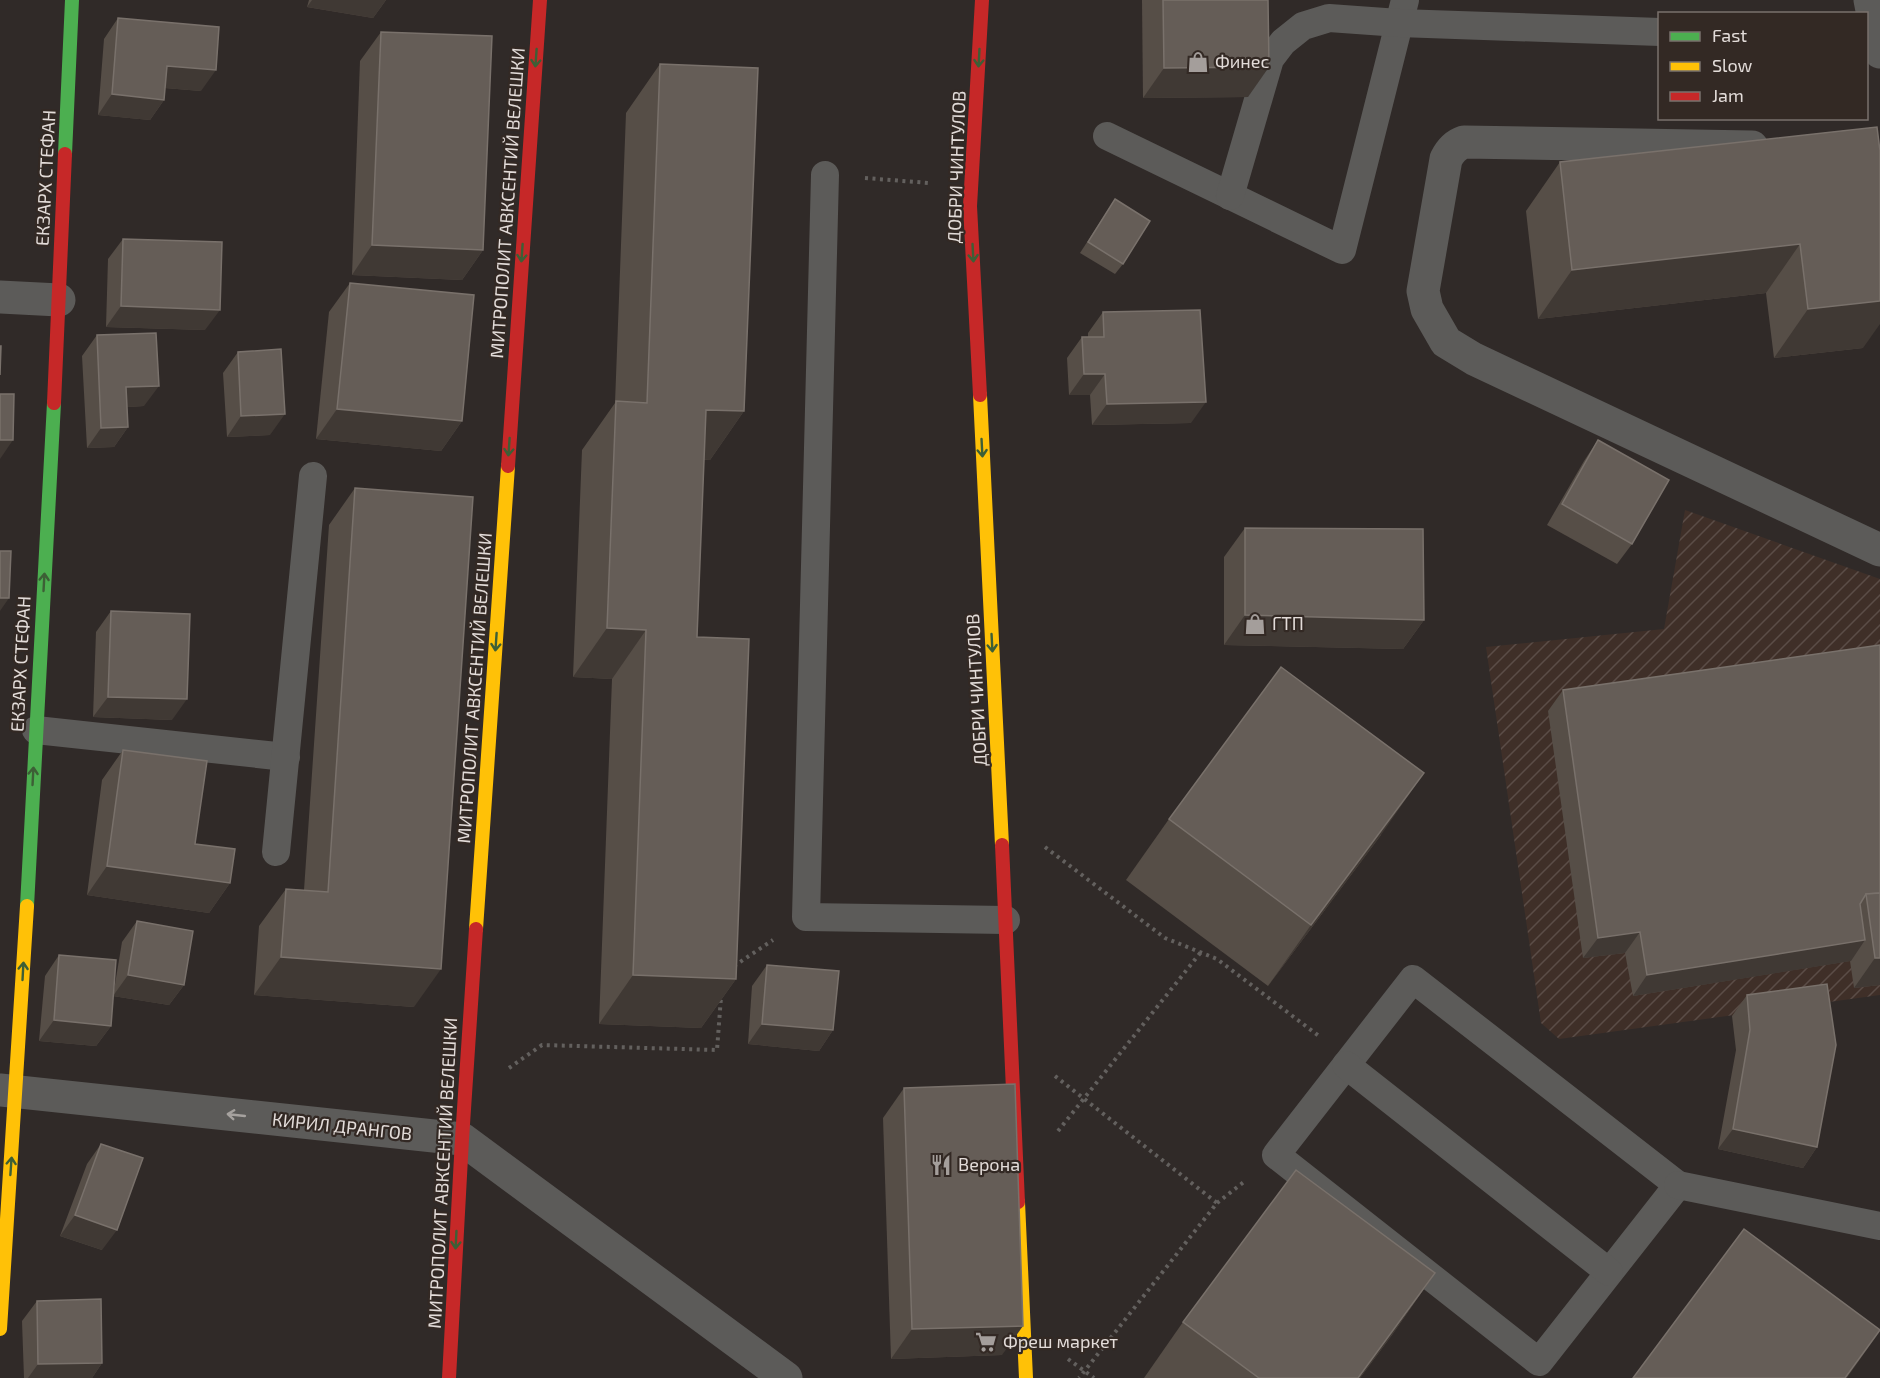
<svg xmlns="http://www.w3.org/2000/svg" width="1880" height="1378" font-family="'Exo 2',sans-serif">
	<defs>
		<pattern id="industrial-furrows" width="10" height="10" patternUnits="userSpaceOnUse" patternTransform="scale(1.5)"><rect width="10" height="10" fill="#3f2f28"/><path d="M-1 1l2-2M0 10L10 0M9 11l2-2" fill="none" stroke="#5b4d47"/></pattern>
	</defs>
	<rect width="100%" height="100%" fill="#302a28"/>
	<polygon fill="url(#industrial-furrows)" points="1685,510 1880,579 1880,995 1559,1039 1541,1023 1486,647 1664,629"/>
	<g fill="none" stroke-linecap="round" stroke-linejoin="round">
		<g stroke="#63605e" stroke-width="4" stroke-dasharray="3 4.5" stroke-linecap="butt">
			<polyline points="865,178 929,183"/>
			<polyline points="1045,847 1165,938 1217,959 1319,1036"/>
			<polyline points="734,966 773,940"/>
			<polyline points="509,1068 542,1045 717,1050 721,997"/>
			<polyline points="1055,1076 1217,1203 1079,1378"/>
			<polyline points="1058,1131 1201,952"/>
			<polyline points="1217,1203 1245,1181"/>
			<polyline points="1068,1359 1094,1378"/>
		</g>
		<g stroke="#5c5b59" stroke-width="28">
			<polyline points="1107,136 1342,250 1405,0"/>
			<polyline points="825,175 806,917 1006,920"/>
			<polyline points="1230,196 1270,59 1283,42 1303,26 1329,18 1399,23 1660,32"/>
			<polyline points="36,730 286,757"/>
			<polyline points="276,852 313,476"/>
			<polygon points="1413,979 1678,1185 1539,1362 1276,1155"/>
			<polyline points="1346,1065 1609,1272"/>
			<polyline points="1678,1185 1880,1226"/>
		</g>
		<g stroke="#5c5b59" stroke-width="33">
			<polyline points="1870,0 1880,52"/>
			<path d="M1752 147 1464 142C1455 145 1450 151 1446 159L1423 291 1427 309 1446 342 1474 359 1880 550"/>
			<polyline points="0,297 59,300"/>
			<polyline points="0,1090 462,1139 786,1378"/>
		</g>
		<g stroke="#4caf50" stroke-width="14">
			<polyline points="65,154 72,0"/>
			<polyline points="27,906 54,403"/>
		</g>
		<g stroke="#ffc107" stroke-width="14">
			<polyline points="980,395 1002,845"/>
			<polyline points="476,929 508,466"/>
			<polyline points="1018,1202 1026,1378"/>
			<polyline points="0,1329 27,906"/>
		</g>
		<g stroke="#c62828" stroke-width="14">
			<polyline points="980,395 970,206 982,0"/>
			<polyline points="54,403 65,154"/>
			<polyline points="508,466 540,0"/>
			<polyline points="1002,845 1018,1202"/>
			<polyline points="449,1378 462,1139 476,929"/>
		</g>
	</g>
	<g fill="#564e47">
		<polygon points="309,0 386,0 373,18 307,7"/>
		<polygon points="1142,0 1268,0 1248,97 1143,98"/>
		<polygon points="118,18 201,91 165,88 164,100 150,120 98,115 104,39"/>
		<polygon points="381,32 483,250 462,280 352,275 360,61"/>
		<polygon points="660,64 744,411 710,460 704,460 697,637 736,979 701,1028 599,1024 612,679 573,677 582,450 615,403 626,113"/>
		<polygon points="1877,127 1863,348 1774,358 1766,293 1538,319 1526,211 1560,162"/>
		<polygon points="1115,199 1123,264 1115,274 1080,253"/>
		<polygon points="123,239 205,330 106,327 108,259"/>
		<polygon points="350,283 462,421 441,451 316,439 329,312"/>
		<polygon points="1103,312 1191,423 1092,425 1090,395 1069,395 1067,358 1082,337 1088,337 1088,333"/>
		<polygon points="97,335 144,406 127,407 128,427 114,447 87,448 82,356"/>
		<polygon points="238,352 270,435 227,437 223,373"/>
		<polygon points="1598,440 1632,544 1617,564 1547,525 1584,461"/>
		<polygon points="355,488 414,1007 254,995 259,926 286,889 304,890 329,525"/>
		<polygon points="1245,528 1424,620 1403,649 1224,645 1224,557"/>
		<polygon points="111,611 172,720 93,717 96,632"/>
		<polygon points="1880,645 1880,985 1854,988 1850,961 1633,996 1625,953 1583,958 1548,711 1563,690"/>
		<polygon points="123,750 195,844 230,883 209,913 87,895 102,780"/>
		<polygon points="1169,819 1381,835 1268,986 1126,880"/>
		<polygon points="137,921 184,985 169,1005 113,996 122,942"/>
		<polygon points="59,955 111,1026 96,1046 39,1041 45,976"/>
		<polygon points="767,965 833,1030 819,1051 748,1044 752,986"/>
		<polygon points="1747,995 1817,1147 1803,1168 1718,1149 1736,1050 1732,1016"/>
		<polygon points="904,1088 1002,1355 891,1359 883,1118"/>
		<polygon points="101,1144 102,1250 60,1236 87,1164"/>
		<polygon points="1435,1273 1392,1335 1360,1378 1144,1378 1183,1322"/>
		<polygon points="37,1301 102,1363 92,1378 24,1378 22,1321"/>
	</g>
	<g fill="#403934">
		<polygon points="312,0 386,0 373,18 307,7"/>
		<polygon points="167,66 216,70 201,91 153,87"/>
		<polygon points="1269,67 1248,97 1143,98 1164,68"/>
		<polygon points="112,94 164,100 150,120 98,115"/>
		<polygon points="1800,244 1766,293 1538,319 1572,270"/>
		<polygon points="372,245 483,250 462,280 352,275"/>
		<polygon points="1880,301 1880,324 1863,348 1774,358 1808,309"/>
		<polygon points="121,306 220,310 205,330 106,327"/>
		<polygon points="1084,374 1105,374 1090,395 1069,395"/>
		<polygon points="159,386 144,406 112,408 126,387"/>
		<polygon points="1206,402 1191,423 1092,425 1107,404"/>
		<polygon points="337,409 462,421 441,451 316,439"/>
		<polygon points="706,410 744,411 710,460 672,458"/>
		<polygon points="285,414 270,435 227,437 241,416"/>
		<polygon points="128,427 114,447 87,448 101,428"/>
		<polygon points="0,440 13,440 0,459"/>
		<polygon points="0,598 9,598 0,611"/>
		<polygon points="1245,615 1424,620 1403,649 1224,645"/>
		<polygon points="607,628 646,630 612,679 573,677"/>
		<polygon points="108,697 187,699 172,720 93,717"/>
		<polygon points="1424,773 1381,835 1268,986 1311,925"/>
		<polygon points="107,866 230,883 209,913 87,895"/>
		<polygon points="1640,932 1625,953 1583,958 1598,938"/>
		<polygon points="1865,940 1851,961 1633,996 1647,975"/>
		<polygon points="281,957 441,969 414,1007 254,995"/>
		<polygon points="1875,958 1880,958 1880,985 1854,988"/>
		<polygon points="128,975 184,985 169,1005 113,996"/>
		<polygon points="633,975 736,979 701,1028 599,1024"/>
		<polygon points="54,1020 111,1026 96,1046 39,1041"/>
		<polygon points="762,1024 833,1030 819,1051 748,1044"/>
		<polygon points="1733,1129 1817,1147 1803,1168 1718,1149"/>
		<polygon points="75,1215 117,1230 102,1250 60,1236"/>
		<polygon points="1435,1273 1392,1335 1360,1378 1358,1378"/>
		<polygon points="1023,1326 1002,1355 891,1359 912,1329"/>
		<polygon points="1880,1331 1847,1378 1845,1378"/>
		<polygon points="102,1363 92,1378 28,1378 38,1364"/>
	</g>
	<g fill="#655d57" stroke="#79716b" stroke-width="1.5">
		<polygon points="1163,0 1268,0 1269,67 1164,68"/>
		<polygon points="118,18 219,27 216,70 167,66 164,100 112,94"/>
		<polygon points="381,32 492,36 483,250 372,245"/>
		<polygon points="660,64 758,68 744,411 706,410 697,637 749,639 736,979 633,975 646,630 607,628 616,401 647,403"/>
		<polygon points="1877,127 1880,151 1880,301 1808,309 1800,244 1572,270 1560,162"/>
		<polygon points="1115,199 1150,221 1123,264 1088,242"/>
		<polygon points="123,239 222,242 220,310 121,306"/>
		<polygon points="350,283 474,295 462,421 337,409"/>
		<polygon points="1200,310 1206,402 1107,404 1105,374 1084,374 1082,337 1104,337 1103,312"/>
		<polygon points="156,333 159,386 126,387 128,427 101,428 97,335"/>
		<polygon points="0,346 1,346 0,375"/>
		<polygon points="281,349 285,414 241,416 238,352"/>
		<polygon points="0,394 14,394 13,440 0,440"/>
		<polygon points="1598,440 1669,480 1632,544 1562,504"/>
		<polygon points="355,488 473,497 441,969 281,957 286,889 328,892"/>
		<polygon points="1245,528 1423,529 1424,620 1245,615"/>
		<polygon points="0,551 11,551 9,598 0,598"/>
		<polygon points="111,611 190,614 187,699 108,697"/>
		<polygon points="1880,645 1880,893 1866,894 1860,904 1865,940 1647,975 1640,932 1598,938 1563,690"/>
		<polygon points="1281,667 1424,773 1311,925 1169,819"/>
		<polygon points="123,750 207,761 195,844 235,849 230,883 107,866"/>
		<polygon points="1880,893 1880,958 1875,958 1866,894"/>
		<polygon points="137,921 193,931 184,985 128,975"/>
		<polygon points="59,955 116,960 111,1026 54,1020"/>
		<polygon points="767,965 839,971 833,1030 762,1024"/>
		<polygon points="1827,984 1836,1045 1817,1147 1733,1129 1750,1030 1747,995"/>
		<polygon points="1015,1084 1023,1326 912,1329 904,1088"/>
		<polygon points="101,1144 143,1158 117,1230 75,1215"/>
		<polygon points="1296,1170 1435,1273 1358,1378 1259,1378 1183,1322"/>
		<polygon points="1744,1229 1880,1330 1845,1378 1633,1378"/>
		<polygon points="101,1299 102,1363 38,1364 37,1301"/>
	</g>
	<defs><path id="oneway-shaft" d="M-6 0H5M1.5-3L5.5 0L1.5 3" fill="none" stroke-width="1.6" stroke-linecap="round" stroke-linejoin="round" transform="scale(1.5)"/></defs>
	<g stroke="#3d5f36">
		<use href="#oneway-shaft" transform="translate(536 58) rotate(94)"/>
		<use href="#oneway-shaft" transform="translate(979 58) rotate(93)"/>
		<use href="#oneway-shaft" transform="translate(522 253) rotate(94)"/>
		<use href="#oneway-shaft" transform="translate(973 253) rotate(87)"/>
		<use href="#oneway-shaft" transform="translate(509 447) rotate(94)"/>
		<use href="#oneway-shaft" transform="translate(982 448) rotate(87)"/>
		<use href="#oneway-shaft" transform="translate(44 582) rotate(-87)"/>
		<use href="#oneway-shaft" transform="translate(496 642) rotate(94)"/>
		<use href="#oneway-shaft" transform="translate(992 643) rotate(87)"/>
		<use href="#oneway-shaft" transform="translate(33 776) rotate(-87)"/>
		<use href="#oneway-shaft" transform="translate(23 971) rotate(-87)"/>
		<use href="#oneway-shaft" transform="translate(11 1166) rotate(-86)"/>
		<use href="#oneway-shaft" transform="translate(456 1240) rotate(93)"/>
	</g>
	<use stroke="#a6a29f" href="#oneway-shaft" transform="translate(236 1115) rotate(-174)"/>
	<defs>
		<symbol id="shop-bare" viewBox="-9 -9 18 18"><path d="M-5-2.5h2.3a2.7 3.5 0 0 1 5.4 0H5L5.5 6h-11ZM-1.5-2.5h3a1.5 2.3 0 0 0-3 0Z" fill="#a49e9b" stroke="#332924" stroke-width="2.5" paint-order="stroke"/></symbol>
		<symbol id="restaurant-bare" viewBox="-9 -9 18 18"><path d="M-5-6h1v4h1v-4h1v4h1v-4h1v5L-1.5 .5V6h-2V.5L-5-1ZM5-6V6H3V1.5H1.5Q1.5-4 5-6Z" fill="#a49e9b" stroke="#332924" stroke-width="2.5" paint-order="stroke"/></symbol>
		<symbol id="supermarket-bare" viewBox="-9 -9 18 18"><path d="M-6-5.5h2.5l.6 2H6L4.5 2H-2.5L-4.4-4H-6ZM-1.5 3.2a1.3 1.3 0 1 0 .1 0ZM3 3.2a1.3 1.3 0 1 0 .1 0Z" fill="#a49e9b" stroke="#332924" stroke-width="2.5" paint-order="stroke"/></symbol>
	</defs>
	<g fill-rule="evenodd">
		<use href="#shop-bare" x="1183" y="47" width="30" height="30"/>
		<use href="#shop-bare" x="1240" y="609" width="30" height="30"/>
		<use href="#restaurant-bare" x="926" y="1150" width="30" height="30"/>
		<use href="#supermarket-bare" x="971" y="1327" width="30" height="30"/>
	</g>
	<g text-anchor="middle" stroke-width="4.5" stroke-linejoin="round" paint-order="stroke">
		<g font-size="18" fill="#e3dcd9" stroke="#332924" text-anchor="start">
			<text x="1215" y="68">Финес</text>
			<text x="1272" y="630">ГТП</text>
			<text x="958" y="1171">Верона</text>
			<text x="1003" y="1348">Фреш маркет</text>
		</g>
		<g font-size="18" fill="#e3dcd9" stroke="#332924">
			<text transform="translate(957 167) rotate(-88)" y="6">ДОБРИ ЧИНТУЛОВ</text>
			<text transform="translate(46 178) rotate(-87)" y="6">ЕКЗАРХ СТЕФАН</text>
			<text transform="translate(508 203) rotate(-86)" y="6">МИТРОПОЛИТ АВКСЕНТИЙ ВЕЛЕШКИ</text>
			<text transform="translate(21 664) rotate(-87)" y="6">ЕКЗАРХ СТЕФАН</text>
			<text transform="translate(475 688) rotate(-86)" y="6">МИТРОПОЛИТ АВКСЕНТИЙ ВЕЛЕШКИ</text>
			<text transform="translate(977 690) rotate(-93)" y="6">ДОБРИ ЧИНТУЛОВ</text>
			<text transform="translate(342 1127) rotate(6)" y="6">КИРИЛ ДРАНГОВ</text>
			<text transform="translate(443 1173) rotate(-87)" y="6">МИТРОПОЛИТ АВКСЕНТИЙ ВЕЛЕШКИ</text>
		</g>
	</g>
	<rect x="1658" y="12" width="210" height="108" fill="#332924" stroke="#79716c" stroke-width="1.5"/>
	<rect x="1670" y="32" width="30" height="9" fill="#4caf50" stroke="#79716c" stroke-width="1.5"/>
	<text x="1712" y="42" font-size="18" fill="#e3dcd9">Fast</text>
	<rect x="1670" y="62" width="30" height="9" fill="#ffc107" stroke="#79716c" stroke-width="1.5"/>
	<text x="1712" y="72" font-size="18" fill="#e3dcd9">Slow</text>
	<rect x="1670" y="92" width="30" height="9" fill="#c62828" stroke="#79716c" stroke-width="1.5"/>
	<text x="1712" y="102" font-size="18" fill="#e3dcd9">Jam</text>
</svg>
